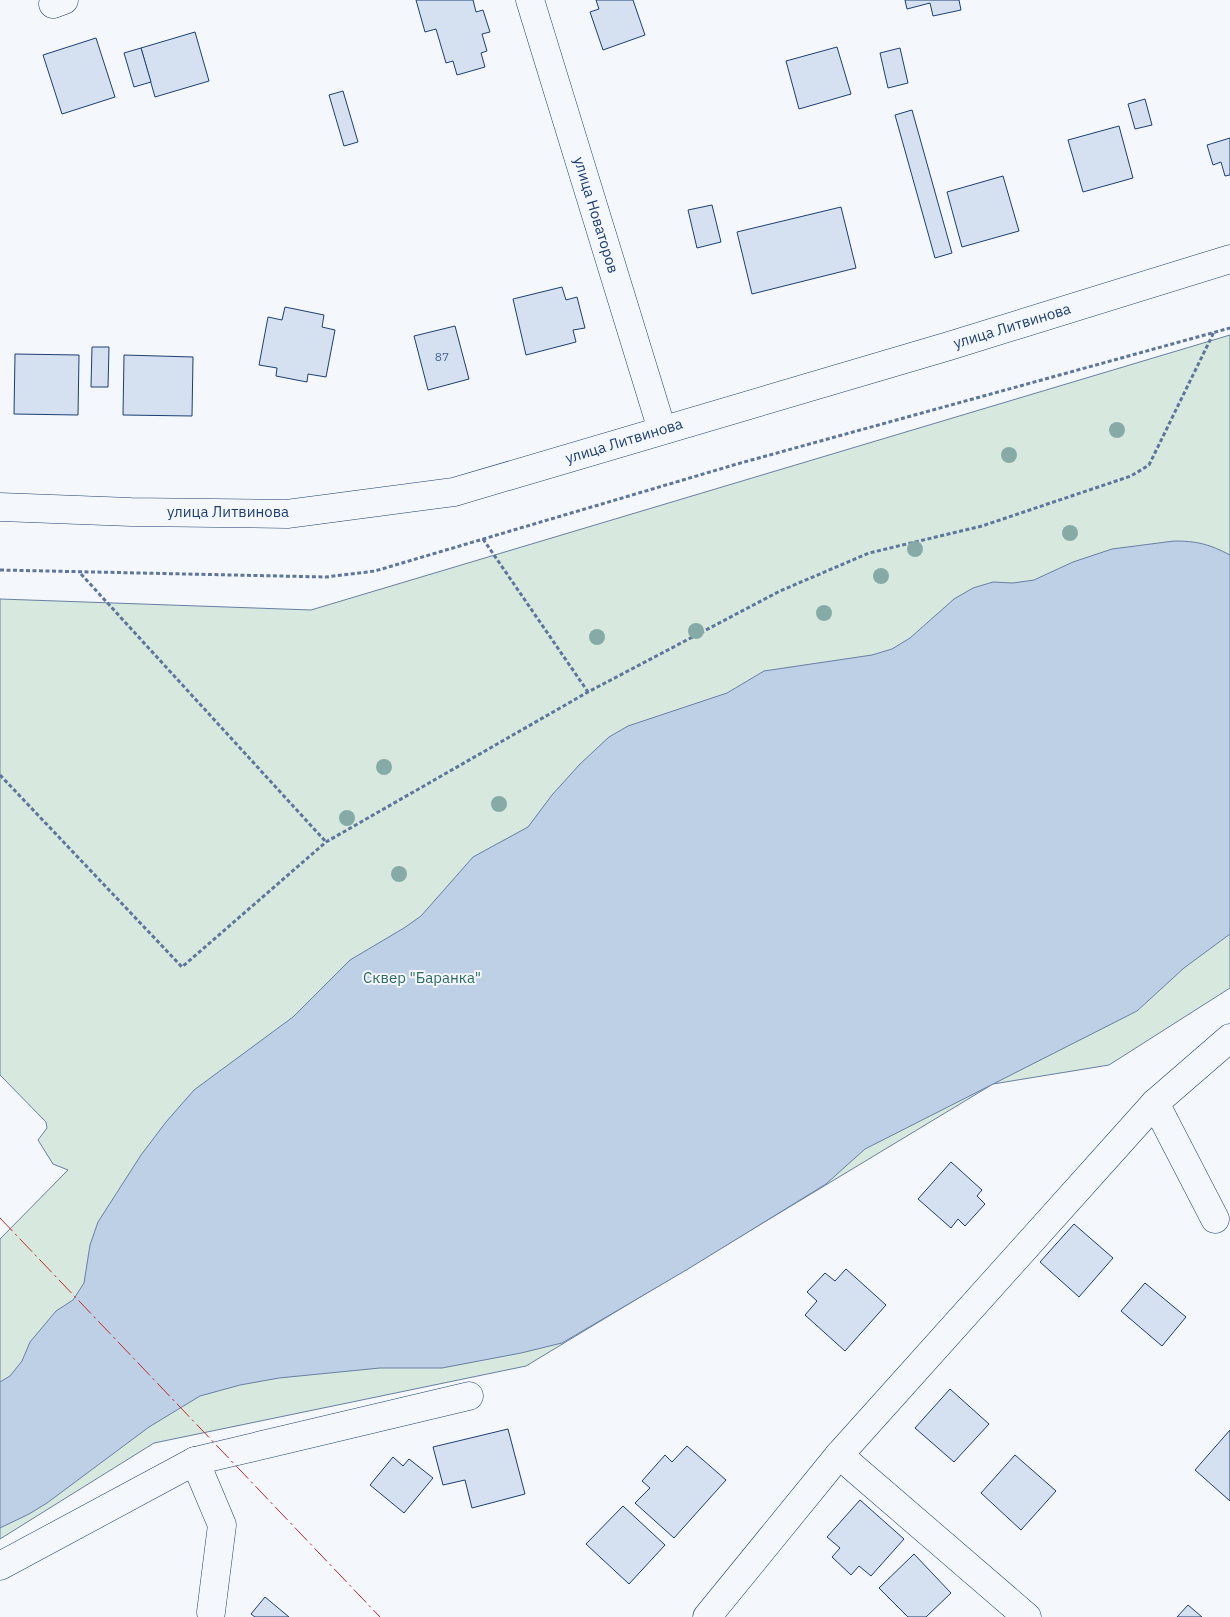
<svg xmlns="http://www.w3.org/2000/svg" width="1230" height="1617" font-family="'IBM Plex Sans',sans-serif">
	<rect width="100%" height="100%" fill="#f4f7fb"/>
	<polygon fill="#d7e8df" stroke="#687fa3" points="1230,335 1230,988 1109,1065 993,1084 526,1366 154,1443 0,1539 0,1239 68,1170 53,1164 38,1140 47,1128 46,1122 0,1075 0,599 311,610"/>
	<path fill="#bed0e5" stroke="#687fa3" d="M1174 541C1197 541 1209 544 1230 555V934L1184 968 1137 1011 865 1149 826 1184 688 1269 562 1343 521 1353 442 1368H380L279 1378 240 1385 200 1396 149 1427 47 1503 29 1514 0 1528V1382L10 1376 22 1361 30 1342 56 1311 73 1300 84 1283 90 1245 98 1222 141 1155 166 1122 194 1090 293 1017 350 960 404 928 421 916 473 857 528 827 552 795 580 764 609 737 628 726 727 693 764 671 872 655 892 649 910 638 954 599 973 588 993 582 1013 583 1034 580 1073 562 1112 549Z"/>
	<g fill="#d5e0f0" stroke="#1d3f73">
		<polygon points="416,0 473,0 476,12 483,10 490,32 482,34 487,51 481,53 485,67 457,75 453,61 446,63 436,29 425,32"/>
		<polygon points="596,0 633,0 645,35 603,50 590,12 599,9"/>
		<polygon points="905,0 959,0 961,10 933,16 930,3 907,9"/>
		<polygon points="195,32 209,81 155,97 141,48"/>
		<polygon points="96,38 115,97 62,114 43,55"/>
		<polygon points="837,47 851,94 799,109 786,61"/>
		<polygon points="141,48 151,82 134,87 124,53"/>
		<polygon points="900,48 908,83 888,88 880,53"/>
		<polygon points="343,91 358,142 344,146 329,95"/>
		<polygon points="1145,99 1152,125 1135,129 1128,104"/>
		<polygon points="912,110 952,253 935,258 895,115"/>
		<polygon points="1119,126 1133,178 1083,192 1068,140"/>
		<polygon points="1230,138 1230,175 1225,176 1221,162 1213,165 1207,145"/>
		<polygon points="1003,176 1019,231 962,247 947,192"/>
		<polygon points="712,205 721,242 697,248 688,210"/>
		<polygon points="841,207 856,268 752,294 737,232"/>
		<polygon points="562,287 566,300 577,297 585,328 573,330 576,342 526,355 513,299"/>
		<polygon points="285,307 324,315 322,327 335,330 326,377 308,374 307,382 276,376 277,368 259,365 268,317 282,320"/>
		<polygon points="455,326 469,379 428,390 414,336"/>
		<polygon points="92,347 109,347 108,387 91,387"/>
		<polygon points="15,354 79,355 78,415 14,414"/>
		<polygon points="124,355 193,357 192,416 123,415"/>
		<polygon points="951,1162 982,1190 977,1196 985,1204 965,1226 958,1219 951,1228 918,1199"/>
		<polygon points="1074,1224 1113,1258 1079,1297 1040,1262"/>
		<polygon points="846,1269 886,1305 845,1351 805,1315 817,1301 807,1292 825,1273 835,1281"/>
		<polygon points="1145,1283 1186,1317 1162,1346 1121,1311"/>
		<polygon points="950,1389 989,1424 954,1462 915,1428"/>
		<polygon points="508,1429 525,1494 472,1508 465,1480 443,1485 433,1447"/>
		<polygon points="1230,1430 1230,1501 1195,1470"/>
		<polygon points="687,1446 726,1480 674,1538 635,1503 650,1488 642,1481 665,1455 672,1462"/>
		<polygon points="1015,1455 1056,1491 1021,1530 981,1493"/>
		<polygon points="393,1457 403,1466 409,1459 433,1478 404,1513 370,1485"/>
		<polygon points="860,1500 904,1539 871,1576 859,1566 851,1575 832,1557 840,1548 827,1537"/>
		<polygon points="623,1506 665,1545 629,1584 586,1544"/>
		<polygon points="914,1554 951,1593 926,1617 908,1617 879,1588"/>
		<polygon points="265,1597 289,1617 255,1617 251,1614"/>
		<polygon points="1188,1605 1202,1617 1177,1617"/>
	</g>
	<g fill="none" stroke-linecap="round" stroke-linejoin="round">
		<defs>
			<g id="minor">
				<polyline points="530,0 662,430"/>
				<polyline points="53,4 64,0"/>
				<polyline points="0,507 131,512 287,514 454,492 949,346 1230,259"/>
				<polyline points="1155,1103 1215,1219"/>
				<polyline points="839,1455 1027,1617"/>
				<polyline points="195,1461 222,1525 211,1612"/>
				<polyline points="0,1566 195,1461 469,1396"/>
				<polyline points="707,1617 839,1455 1155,1103 1230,1038"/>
			</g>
		</defs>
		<use href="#minor" stroke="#1d3f73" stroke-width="29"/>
		<g stroke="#5e769c" stroke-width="3" stroke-dasharray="4 2.5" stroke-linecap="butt">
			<polyline points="483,539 588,692"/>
			<polyline points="0,570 326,577 375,571 737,464 1230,328"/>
			<polyline points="81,574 326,842"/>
			<polyline points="0,775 182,967 326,842 588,692 780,591 869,553 982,526 1131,476 1149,465 1214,332"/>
		</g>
		<use href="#minor" stroke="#f4f7fb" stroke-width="28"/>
		<polyline stroke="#c62828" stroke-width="1" stroke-dasharray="18 4 2.5 4" stroke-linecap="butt" points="0,1218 380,1617"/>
	</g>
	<g fill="#86aba6">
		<circle cx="1117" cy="430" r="8"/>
		<circle cx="1009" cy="455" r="8"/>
		<circle cx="1070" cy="533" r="8"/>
		<circle cx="915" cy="549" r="8"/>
		<circle cx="881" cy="576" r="8"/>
		<circle cx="824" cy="613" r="8"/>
		<circle cx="696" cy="631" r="8"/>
		<circle cx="597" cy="637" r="8"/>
		<circle cx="384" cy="767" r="8"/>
		<circle cx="499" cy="804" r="8"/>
		<circle cx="347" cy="818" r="8"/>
		<circle cx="399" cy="874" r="8"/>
	</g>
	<g text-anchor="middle" stroke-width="4" stroke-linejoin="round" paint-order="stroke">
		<g font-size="12" fill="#4b6792">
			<text x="442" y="361">87</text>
		</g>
		<g font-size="15" fill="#1d3f73" stroke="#f4f7fb">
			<text transform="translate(596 215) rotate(73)" y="5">улица Новаторов</text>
			<text transform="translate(1012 326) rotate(-17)" y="5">улица Литвинова</text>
			<text transform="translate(624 441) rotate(-17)" y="5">улица Литвинова</text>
			<text x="228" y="517">улица Литвинова</text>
		</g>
		<g font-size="15" fill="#2c6c60" stroke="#f4f7fb">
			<text x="422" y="983">Сквер "Баранка"</text>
		</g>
	</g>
</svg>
